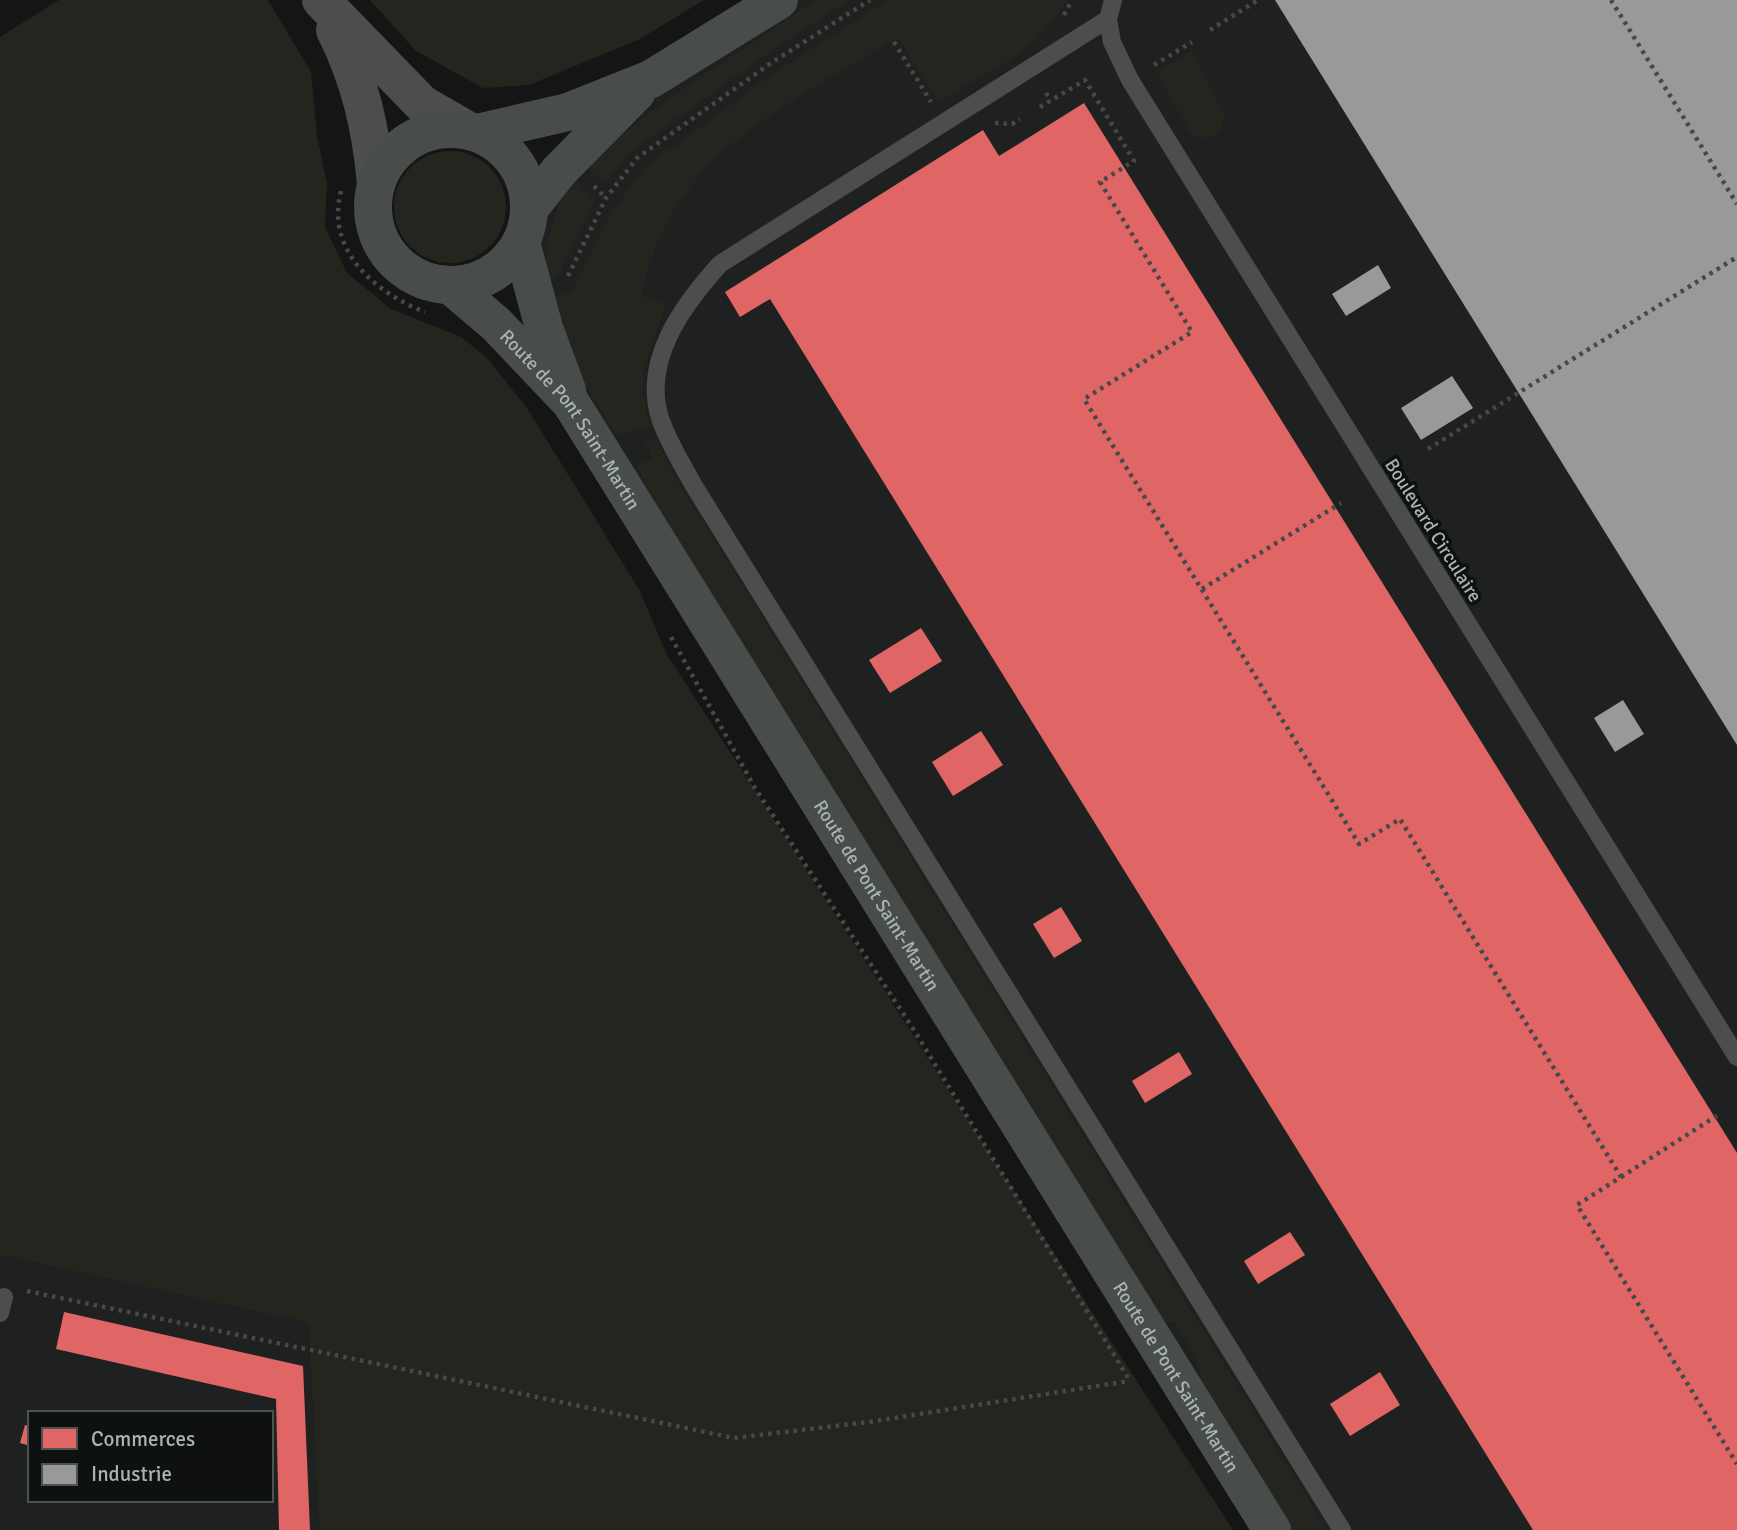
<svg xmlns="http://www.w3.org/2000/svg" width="1737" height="1530" font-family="Signika,sans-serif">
	<rect width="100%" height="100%" fill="#151515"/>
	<g fill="#1f2120" fill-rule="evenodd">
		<polygon points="779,0 1737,0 1737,1530 1273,1530 571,403 521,242 651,79"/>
		<path d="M0 1255 308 1323 319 1530H0ZM30 1413H271V1500H30Z"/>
	</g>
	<g fill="#25251f">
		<polygon points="59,0 268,0 311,72 317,136 327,182 325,227 347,273 391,309 461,337 486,357 527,408 640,591 666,653 1233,1530 319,1530 308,1323 0,1255 0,37"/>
		<polygon points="370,0 704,0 640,39 529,85 483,88 416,51"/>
		<polygon points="816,0 850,0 767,54 629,153 605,185 583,164 675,94"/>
		<path d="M887 0H1066C1045 49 981 75 938 102L898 38C787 106 667 154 642 296L666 304 643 369V393L650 426 617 436 580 377 549 300 571 292 613 210 643 169 777 71Z"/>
		<polygon points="1192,51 1225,116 1221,130 1208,139 1193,135 1188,129 1157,72"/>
		<circle cx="450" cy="207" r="56"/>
		<path d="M572 176 595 200 559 275 545 285C544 246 553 210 572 176Z"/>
		<polygon points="656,440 676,478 1327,1530 1289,1530 1203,1389 1196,1357 1175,1323 1163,1321 674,536 636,466 652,458 645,442"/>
	</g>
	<g fill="#e06666">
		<polygon points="1084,103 1737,1153 1737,1530 1533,1530 770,299 740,317 725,292 983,130 999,156"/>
		<polygon points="921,628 942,661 890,693 869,660"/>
		<polygon points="981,731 1003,765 953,796 932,762"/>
		<polygon points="1061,907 1082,941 1054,958 1033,924"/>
		<polygon points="1179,1052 1192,1074 1145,1103 1132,1081"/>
		<polygon points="1290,1232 1305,1255 1258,1284 1244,1261"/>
		<polygon points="64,1312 303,1366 310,1530 279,1530 276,1399 56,1349"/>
		<polygon points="1380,1372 1400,1405 1350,1436 1330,1404"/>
		<polygon points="25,1425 30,1426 30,1446 20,1443"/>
	</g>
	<g fill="#999">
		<polygon points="1275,0 1737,0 1737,745 1425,242"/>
		<polygon points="1378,265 1391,288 1346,316 1332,294"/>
		<polygon points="1452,376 1473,408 1421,440 1401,408"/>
		<polygon points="1623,700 1644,734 1615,752 1594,718"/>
	</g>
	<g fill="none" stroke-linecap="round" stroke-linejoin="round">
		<g stroke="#464948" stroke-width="4.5" stroke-dasharray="3.5 5" stroke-linecap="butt">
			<polyline points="1611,0 1737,204"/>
			<polyline points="1064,15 1072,0"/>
			<polyline points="1210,30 1258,0"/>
			<polyline points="894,42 931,102"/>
			<polyline points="1154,65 1192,42"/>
			<polyline points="1046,93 1051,100"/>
			<polyline points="1040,107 1085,80 1134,161 1100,182 1192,332 1084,399 1359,844 1400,819 1621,1177 1577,1205 1737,1464"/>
			<polyline points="995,123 1012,124 1020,119"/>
			<polyline points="594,186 606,198"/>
			<path d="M341 191C325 251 376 293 425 312"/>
			<polyline points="568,276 606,198 637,158 771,63 870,0"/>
			<polyline points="1428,449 1737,257"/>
			<polyline points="1202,589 1341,503"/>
			<polyline points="671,637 755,788 912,1027 1130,1381"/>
			<polyline points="1621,1177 1718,1115"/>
			<polyline points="27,1291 734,1438 869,1422 1129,1381"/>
		</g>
		<g stroke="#4b4e4d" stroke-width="18">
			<path d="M1113 0 1108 19 720 264C683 305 642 360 660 418 668 442 682 464 694 486L1342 1530"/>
			<polyline points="1108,19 1112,42 1130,80 1737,1057"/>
			<polyline points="0,1313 4,1297"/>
		</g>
		<g stroke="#4b4e4d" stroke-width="38">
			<polyline points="321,0 422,104 467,130"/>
			<path d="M335 30C360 80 371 128 376 184"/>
		</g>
		<g stroke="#484c4b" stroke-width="38">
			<circle cx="451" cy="207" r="78"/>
			<polyline points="477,133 568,112 651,79 779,0"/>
			<polyline points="529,209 559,171 636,93"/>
			<polyline points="521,242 544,328 567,390"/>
			<path id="s1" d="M450 285 496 324 571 403 1272 1530"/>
		</g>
	</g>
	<g text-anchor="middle" stroke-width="7" stroke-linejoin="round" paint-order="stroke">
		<g font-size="19" fill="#a6b5af" stroke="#0f1110">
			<text dy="7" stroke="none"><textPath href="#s1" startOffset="182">Route de Pont Saint-Martin</textPath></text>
			<text transform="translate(1434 530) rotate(58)" y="7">Boulevard Circulaire</text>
			<text dy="7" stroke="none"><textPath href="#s1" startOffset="749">Route de Pont Saint-Martin</textPath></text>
			<text dy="7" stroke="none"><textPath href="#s1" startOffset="1316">Route de Pont Saint-Martin</textPath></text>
		</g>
	</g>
	<rect x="28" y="1411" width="245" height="91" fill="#0f1110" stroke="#4b5350" stroke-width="2"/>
	<rect x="42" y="1428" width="35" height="21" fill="#e06666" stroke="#4b5350" stroke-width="2"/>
	<text x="91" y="1446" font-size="21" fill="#a6b5af">Commerces</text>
	<rect x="42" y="1464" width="35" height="21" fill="#999999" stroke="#4b5350" stroke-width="2"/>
	<text x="91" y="1481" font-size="21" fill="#a6b5af">Industrie</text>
</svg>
